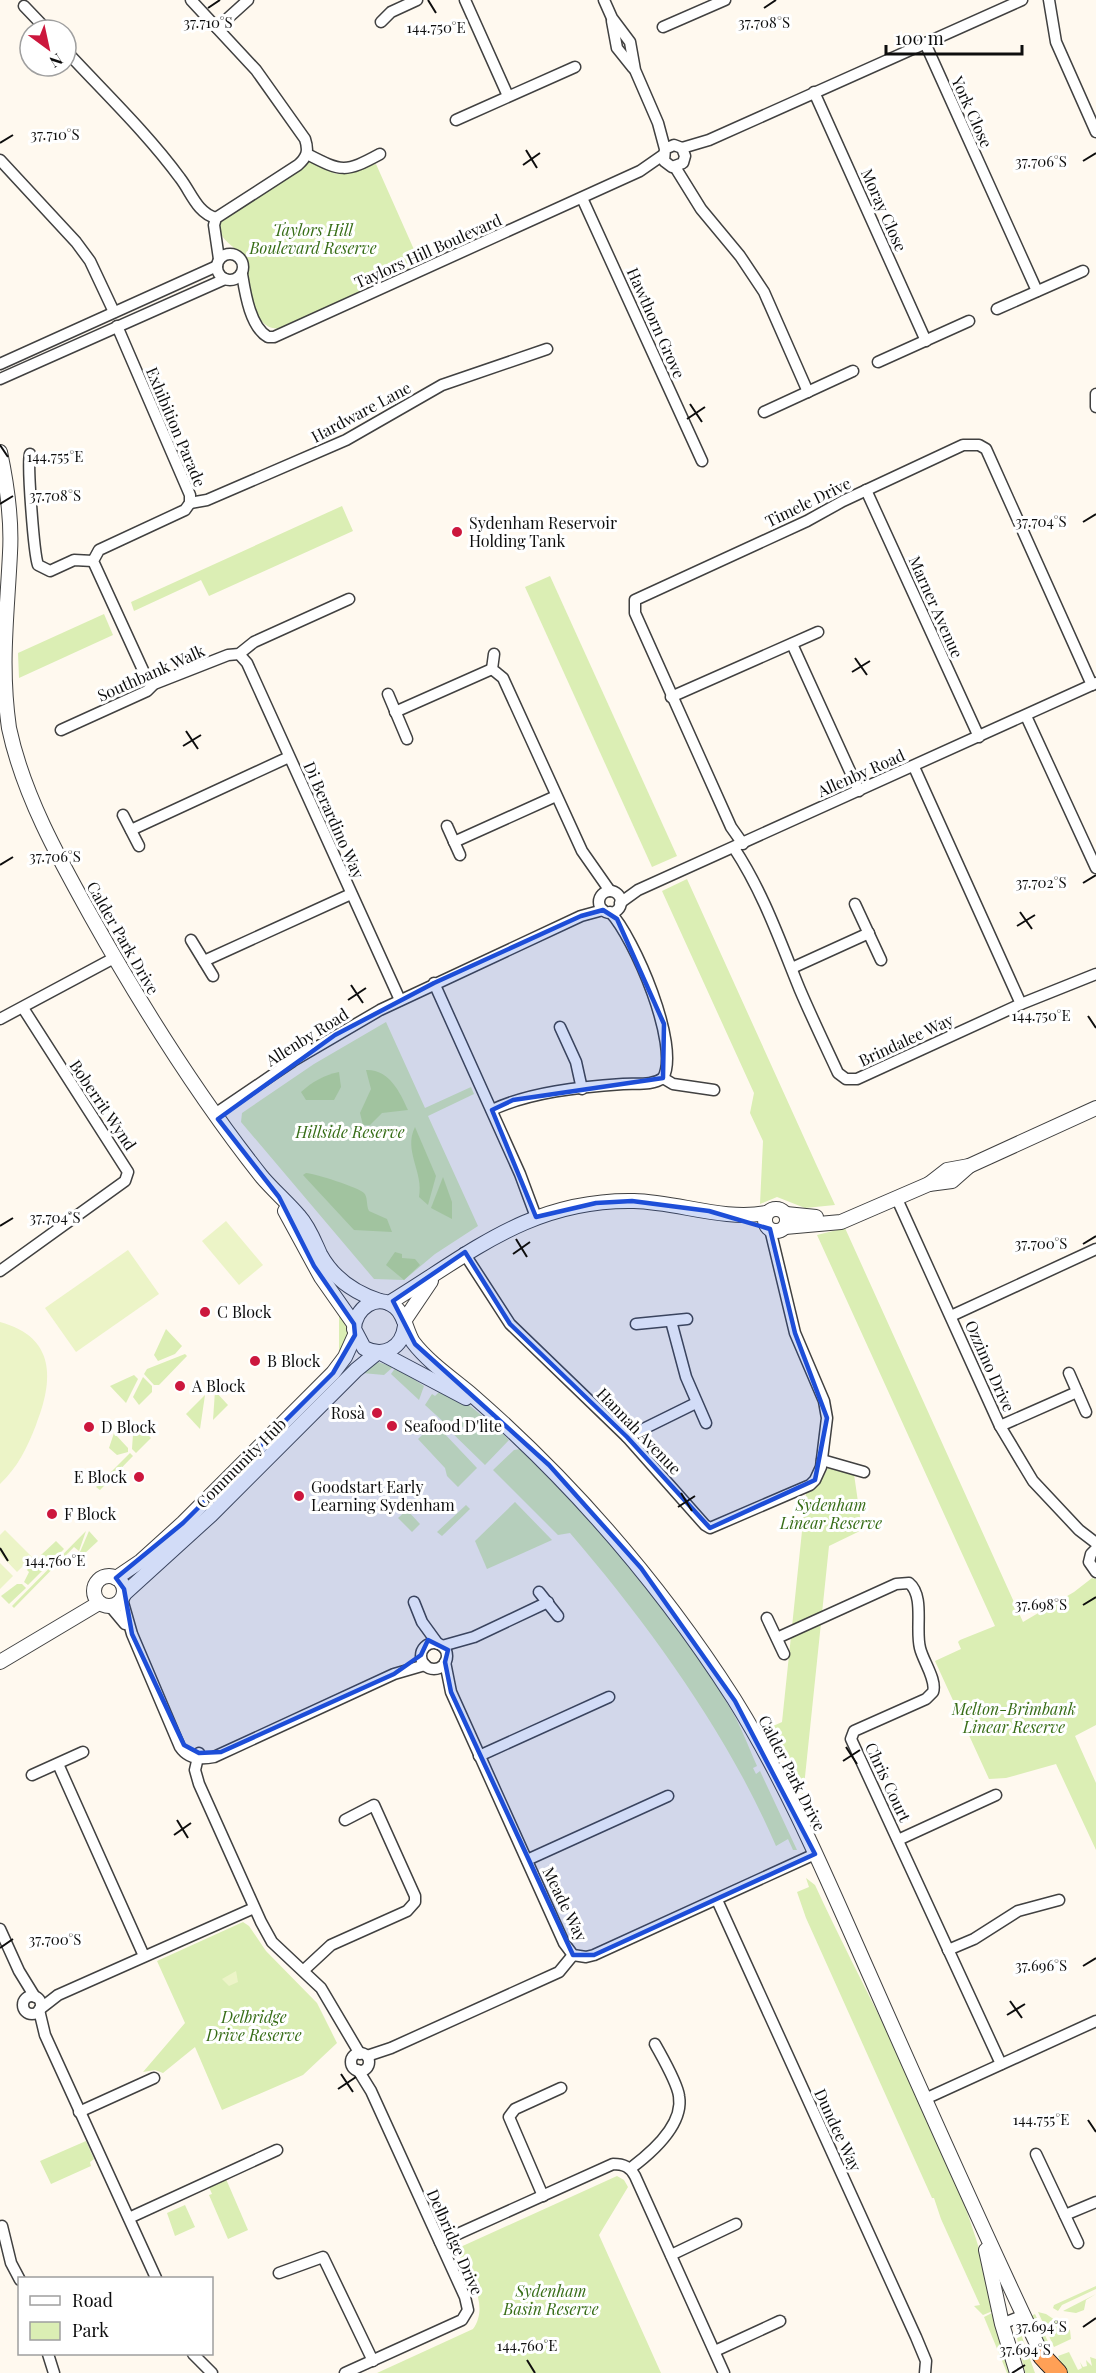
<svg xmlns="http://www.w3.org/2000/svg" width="1096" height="2373" font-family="'Playfair Display',serif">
	<rect width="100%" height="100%" fill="#fff9ef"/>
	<g fill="#dbeeb4">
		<path d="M310 161 336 174 376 164 420 263 284 327C260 336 249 302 247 283 246 275 250 268 247 260 237 247 220 242 218 225L227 213Z"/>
		<polygon points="342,506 353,531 209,596 201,580 134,611 131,602"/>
		<polygon points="550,576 677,856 652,867 525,587"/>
		<polygon points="104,614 113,635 19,678 18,653"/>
		<polygon points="687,879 816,1164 835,1205 805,1208 777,1197 760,1204 763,1141 750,1113 754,1093 662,891"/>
		<polygon points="386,1022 425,1108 471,1087 474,1094 428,1116 478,1226 435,1254 404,1280 374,1279 241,1122 242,1113 314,1064"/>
		<polygon points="845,1228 1023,1622 1074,1592 1092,1578 1096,1579 1096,1725 1075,1736 1096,1783 1096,1850 1056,1764 1006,1778 989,1779 935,1661 961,1649 958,1642 960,1640 995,1626 817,1235"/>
		<polygon points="341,1315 348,1331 342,1352 339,1351 339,1317"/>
		<polygon points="166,1329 182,1346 175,1354 158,1361 154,1355"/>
		<polygon points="185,1354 187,1356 159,1385 154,1385 144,1374 147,1369"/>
		<polygon points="378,1362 393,1367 384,1375 362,1373"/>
		<polygon points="396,1367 424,1386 419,1400 391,1374"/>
		<polygon points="134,1375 138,1379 126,1403 110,1386"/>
		<polygon points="143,1377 152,1386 152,1392 139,1405 133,1397"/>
		<polygon points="442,1389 469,1405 497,1428 495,1431 447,1425 425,1405 432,1394 435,1396"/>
		<polygon points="215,1391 228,1405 213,1420"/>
		<polygon points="205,1395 200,1429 186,1414"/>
		<polygon points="446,1427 494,1434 500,1431 509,1440 485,1465"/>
		<polygon points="428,1429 433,1435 442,1431 477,1468 458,1487 447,1476 445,1468 418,1439"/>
		<polygon points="114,1433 128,1448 128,1452 117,1455 109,1448"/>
		<polygon points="133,1434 147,1434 151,1438 136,1453 132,1449"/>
		<path d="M520 1449C599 1526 674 1611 730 1708 741 1726 748 1746 757 1766L753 1768 756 1774 760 1771 797 1850H793L788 1839 776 1846C728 1734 649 1625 570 1533L558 1535 493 1470 514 1450Z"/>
		<polygon points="130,1453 133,1456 100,1490 96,1487"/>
		<polygon points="828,1468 854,1474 862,1530 829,1546 803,1796 771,1727 782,1722 806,1493 820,1483"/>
		<polygon points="515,1502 552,1540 487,1569 475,1541"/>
		<polygon points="466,1505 470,1509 442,1536 437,1532"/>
		<polygon points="407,1510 420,1524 412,1532 398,1518"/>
		<polygon points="86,1531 79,1551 74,1547 14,1608 12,1606"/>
		<polygon points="89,1531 98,1541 83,1555 80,1552"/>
		<polygon points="56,1541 64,1549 52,1562 48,1561 41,1555"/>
		<polygon points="39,1557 46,1567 28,1585 24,1582 29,1572 27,1570"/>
		<polygon points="17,1584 22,1584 26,1588 9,1604 1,1596"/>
		<path d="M806 1878 815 1885C878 2022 964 2161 995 2310L983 2315 974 2306 980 2305 941 2219 934 2198H932L806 1918 797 1892 809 1887Z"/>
		<polygon points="243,1922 249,1926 266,1951 317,2003 337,2043 303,2075 222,2110 195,2047 163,2073 155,2070 143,2072 185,2023 157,1961"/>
		<polygon points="86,2141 94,2159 90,2162 91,2166 51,2184 40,2161"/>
		<path d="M617 2176 624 2180 628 2187 599 2235 661 2373H377L473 2329C491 2304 467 2273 456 2249Z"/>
		<polygon points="226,2179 248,2230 228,2239 209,2195 212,2194 209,2187"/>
		<polygon points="185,2205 195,2227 175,2236 167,2213"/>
		<polygon points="1096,2286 1096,2289 1062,2305 1058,2311 1053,2308 1054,2305"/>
		<polygon points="1096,2294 1086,2300 1084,2310 1076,2313 1063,2311"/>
		<polygon points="1038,2312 1046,2314 1070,2330 1071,2339 1054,2347"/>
		<polygon points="992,2313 995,2314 1011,2373 1007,2373 984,2317"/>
		<polygon points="1035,2314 1051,2348 1046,2349 1031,2316"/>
		<polygon points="1021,2334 1035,2373 1025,2373 1017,2338"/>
		<polygon points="1069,2352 1078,2370 1082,2368 1080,2362 1083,2367 1087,2366 1086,2360 1092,2366 1090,2357 1096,2359 1096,2373 1066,2373 1058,2356"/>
	</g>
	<g fill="#c2e092">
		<path d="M366 1070C389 1069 400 1092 408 1110L382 1113 370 1125H363L360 1113 371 1089Z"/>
		<path d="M339 1072 341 1087 334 1100H306L301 1092C312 1082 324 1075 339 1072Z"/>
		<path d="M415 1127 436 1176 428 1205 419 1197C424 1172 403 1151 415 1127Z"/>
		<path d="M306 1173C314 1173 360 1188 364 1193 368 1197 366 1205 369 1211L387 1219 392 1232 354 1230 303 1175Z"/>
		<polygon points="443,1177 452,1202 452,1219 431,1208"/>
		<polygon points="395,1252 402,1254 402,1258 415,1259 420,1265 404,1280 386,1265"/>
	</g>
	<g fill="#ecf4c7">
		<polygon points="226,1221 263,1265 239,1285 202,1241"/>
		<polygon points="128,1250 159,1294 76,1352 45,1308"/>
		<path d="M0 1322C56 1337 54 1380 36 1425 27 1448 18 1467 0 1484Z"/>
		<polygon points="5,1530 32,1557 17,1572 0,1554 0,1535"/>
		<polygon points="0,1563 13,1576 0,1589"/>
		<polygon points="236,1971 238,1982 229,1986 222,1979"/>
	</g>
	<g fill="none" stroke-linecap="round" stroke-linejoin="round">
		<defs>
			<g id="minor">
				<path d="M191 0 256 70 305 139C309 151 307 157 298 165L216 218 214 225 219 259"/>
				<polyline points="465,0 508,96"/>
				<polyline points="604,0 612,18 630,42 635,70 658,123 665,149 664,161 672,167 683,163 685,156 682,148 674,145 665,149"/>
				<polyline points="1049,0 1056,42 1096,132"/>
				<polyline points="24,6 47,30"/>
				<polyline points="612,21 617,48 633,68"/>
				<polyline points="381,22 391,12 417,0"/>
				<polyline points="663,27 725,0"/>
				<polyline points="217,28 248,0"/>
				<polyline points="925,43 1037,291"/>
				<path d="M66 51C104 92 147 133 180 178 191 192 197 213 216 218"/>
				<polyline points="814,92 926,341"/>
				<polyline points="456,120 575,67"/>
				<polyline points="682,148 709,140 1022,0"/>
				<path d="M307 154C342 172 345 173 380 154"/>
				<polyline points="0,160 76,242 90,261 114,312"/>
				<polyline points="675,167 701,209 740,256 764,292 808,392"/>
				<polyline points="582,198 702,461"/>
				<circle cx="230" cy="267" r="13"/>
				<path d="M242 274C245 292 250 327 268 337H274L640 171 663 155"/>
				<polyline points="997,309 1083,271"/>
				<polyline points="117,326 190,495 190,503 185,510 99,550 93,561 148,681 154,684"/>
				<polyline points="878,362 969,321"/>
				<polyline points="0,364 217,266"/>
				<polyline points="0,379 225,279"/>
				<polyline points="1096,394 1096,407"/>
				<polyline points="764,412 853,371"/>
				<path d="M30 454C27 465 34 554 38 565L50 571 74 560 93 561"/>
				<polyline points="866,490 979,737"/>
				<polyline points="190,503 207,500 346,440 442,385 547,349"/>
				<polyline points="792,644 859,791"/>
				<polyline points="239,654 247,663 400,1000"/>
				<polyline points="494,654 492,669 503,678 582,851 610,891"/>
				<polyline points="388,694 407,739"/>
				<polyline points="671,697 818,632"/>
				<polyline points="395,712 492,669"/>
				<polyline points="1026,716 1096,868"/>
				<polyline points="61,730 147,691 154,684 228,655 239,654 254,642 349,599"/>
				<polyline points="914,767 1021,1004"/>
				<polyline points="123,815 139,846"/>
				<polyline points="447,826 460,855"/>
				<polyline points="131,830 289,757"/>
				<polyline points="454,842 556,796"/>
				<polyline points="743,844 731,827 635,613 635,600 807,521 843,501 963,445 979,445 986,449 1092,685"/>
				<path d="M734 848C763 892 780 941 800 990 812 1018 825 1045 838 1073L846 1079H857L1021 1004 1096 974"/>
				<circle cx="610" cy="902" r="11"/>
				<polyline points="620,903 638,890 1096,683"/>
				<polyline points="855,904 881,960"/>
				<path d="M610 912C634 937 681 1046 663 1078"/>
				<polyline points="191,940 213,976"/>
				<polyline points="204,961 351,894"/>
				<polyline points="792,968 869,933"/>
				<polyline points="434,983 520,1174 536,1217"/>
				<polyline points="0,1019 114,958"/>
				<polyline points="560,1027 576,1062 582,1089"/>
				<path d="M492 1110C530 1092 580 1087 623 1084 636 1083 652 1086 663 1078L673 1084 714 1090"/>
				<polyline points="215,1114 293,1061 380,1010 581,916 603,910"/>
				<polyline points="897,1199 1000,1426 1033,1481 1079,1530 1096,1543"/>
				<polyline points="464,1253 510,1324 627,1437 705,1525 710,1528 810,1485 815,1480 821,1467 827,1418 824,1401 795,1333 770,1229"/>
				<polyline points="0,1271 125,1181 128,1172 23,1008"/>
				<polyline points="951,1316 1096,1249"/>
				<polyline points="671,1321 686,1377 706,1423"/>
				<polyline points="636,1324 687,1319"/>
				<polyline points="1069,1373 1086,1412"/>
				<polyline points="1000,1426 1077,1392"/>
				<polyline points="627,1437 696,1403"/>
				<polyline points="822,1460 864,1472"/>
				<polyline points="1096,1549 1091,1554 1089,1562 1096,1572"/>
				<polyline points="539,1592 558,1616"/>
				<path d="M122 1599 132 1634 180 1747C188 1759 200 1760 214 1757L394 1674 425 1665"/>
				<polyline points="414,1602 422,1622 438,1644"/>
				<polyline points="110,1606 125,1624"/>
				<polyline points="767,1618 784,1654"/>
				<path d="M777 1638 896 1584 909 1583C925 1596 915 1629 920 1648 923 1661 937 1680 933 1692L926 1699 854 1731 851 1739 1001 2064"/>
				<circle cx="434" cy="1656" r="13"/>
				<polyline points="442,1646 474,1637 548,1602"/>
				<polyline points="445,1662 451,1692 564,1943 573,1955 586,1957 594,1955 815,1854"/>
				<polyline points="199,1753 195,1770 199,1784 261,1922 272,1942 321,1988 360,2054"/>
				<polyline points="479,1756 609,1697"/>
				<polyline points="58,1764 144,1956"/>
				<polyline points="32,1775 83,1752"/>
				<polyline points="898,1840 996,1795"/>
				<polyline points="527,1860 668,1796"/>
				<polyline points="717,1900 916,2337 926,2361 925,2373"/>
				<polyline points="0,1929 19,1971 35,1997"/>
				<polyline points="948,1950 974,1939 1018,1911 1059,1900"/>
				<polyline points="304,1970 331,1945 407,1911 415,1902 415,1896 374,1805 345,1820"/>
				<circle cx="32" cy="2005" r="9"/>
				<polyline points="40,2009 58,1995 254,1908"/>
				<polyline points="39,2010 45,2035 156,2278"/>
				<circle cx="360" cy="2062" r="9"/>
				<polyline points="367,2056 391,2048 559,1972 573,1955"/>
				<polyline points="925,2099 1096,2021"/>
				<polyline points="79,2112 154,2078"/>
				<polyline points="1036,2154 1078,2243"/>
				<path d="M631 2168C651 2153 684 2125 679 2096 677 2082 662 2057 655 2044"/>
				<polyline points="543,2196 509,2117 515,2109 561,2088"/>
				<polyline points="1065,2215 1096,2202"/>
				<polyline points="129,2218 277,2150"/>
				<polyline points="2,2226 11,2263 20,2280"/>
				<path d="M440 2242 613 2164C624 2164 630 2167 635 2176L724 2373"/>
				<polyline points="671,2255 736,2224"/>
				<polyline points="279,2273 323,2257 373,2361"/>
				<polyline points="1002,2324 1024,2315"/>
				<polyline points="715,2351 780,2321"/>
				<polyline points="48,2354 54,2373"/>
				<polyline points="193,2354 212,2373"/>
				<polyline points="345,2373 462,2320 468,2310 465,2297 371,2091 358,2070"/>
			</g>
			<g id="tertiary">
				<path d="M0 452C7 485 12 519 10 553 7 616 0 665 9 728 23 794 58 857 91 916 142 1007 197 1095 262 1177 274 1191 287 1202 299 1216 309 1227 314 1241 320 1254 333 1278 355 1293 380 1301"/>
				<polyline points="929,1184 952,1181 969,1166"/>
				<circle cx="776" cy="1220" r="11"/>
				<polyline points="285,1211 321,1277 354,1324"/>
				<polyline points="786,1214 816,1217"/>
				<polyline points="785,1227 841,1222 929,1184 947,1170 969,1166 1096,1108"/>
				<path d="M389 1303C471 1253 531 1199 634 1201 678 1202 724 1221 766 1213"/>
				<polyline points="404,1321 431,1281"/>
				<path d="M405 1326C402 1348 384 1358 364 1348L354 1329C355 1309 376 1292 395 1307 405 1315 406 1331 413 1342 428 1362 453 1379 472 1395 574 1484 661 1585 734 1699 789 1787 829 1884 871 1978 928 2107 985 2235 1046 2363"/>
				<polyline points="379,1352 466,1398"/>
				<circle cx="109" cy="1591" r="15"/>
				<polyline points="116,1578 141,1561 183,1523 333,1373 345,1357 355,1335"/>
				<polyline points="124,1594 211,1515 356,1370 378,1352"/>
				<polyline points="0,1662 99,1603"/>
				<polyline points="986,2250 1002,2324 1017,2373"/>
			</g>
			<polyline id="trunk" points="1042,2356 1058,2373"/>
		</defs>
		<use href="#minor" stroke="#414141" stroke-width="13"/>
		<use href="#tertiary" stroke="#414141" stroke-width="16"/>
		<use href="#trunk" stroke="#1f1f1f" stroke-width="20"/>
		<use href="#minor" stroke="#fff" stroke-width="10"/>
		<use href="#tertiary" stroke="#fff" stroke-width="14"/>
		<use href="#trunk" stroke="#ffa056" stroke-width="18"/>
	</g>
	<path fill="#1d4ed8" fill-opacity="0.2" stroke="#1d4ed8" stroke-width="4.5" stroke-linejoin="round" d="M603 910 617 919 664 1024 663 1078 513 1100 492 1110 536 1217 596 1203 632 1201 709 1211 770 1229 795 1333 827 1418 815 1480 710 1528 627 1437 510 1324 465 1252 393 1301 415 1344 549 1465 641 1568 735 1701 815 1854 594 1955H573L451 1692 445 1662 448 1650 428 1640 421 1655 394 1674 221 1752 199 1753 184 1745 132 1634 124 1589 116 1578 183 1523 333 1373 355 1335 354 1324 314 1266 279 1197 218 1119 335 1035 434 983 581 916Z"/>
	<path fill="none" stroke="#0e0e0e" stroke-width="2" d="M428 0 436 13M208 8 220 0M764 8 776 0M0 143 13 135M526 150 537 168M1083 161 1096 153M523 165 540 153M690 404 702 422M687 419 705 407M0 445 8 457M0 504 13 496M1083 522 1096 514M855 658 867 675M852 672 870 661M186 731 198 749M183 746 201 735M0 865 13 857M1083 883 1096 875M1020 912 1032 929M1017 926 1035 915M351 985 363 1003M348 1000 366 988M1088 1016 1096 1028M0 1226 13 1218M516 1239 527 1257M1083 1244 1096 1236M513 1254 530 1242M681 1493 692 1511M678 1507 695 1496M0 1548 8 1561M1083 1605 1096 1597M846 1747 857 1764M843 1761 860 1750M177 1820 188 1838M174 1835 191 1823M0 1948 13 1939M1083 1966 1096 1958M1010 2001 1022 2018M1007 2015 1025 2004M341 2074 353 2092M338 2089 356 2077M1088 2120 1096 2132M1083 2327 1096 2318M527 2360 535 2373M1012 2373 1025 2365"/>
	<g fill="#cc173d" stroke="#fff" stroke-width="2">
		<circle cx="457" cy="532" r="6"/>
		<circle cx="205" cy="1312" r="6"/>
		<circle cx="255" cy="1361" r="6"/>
		<circle cx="180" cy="1386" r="6"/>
		<circle cx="377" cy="1413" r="6"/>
		<circle cx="392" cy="1426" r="6"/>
		<circle cx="89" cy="1427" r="6"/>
		<circle cx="139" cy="1477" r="6"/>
		<circle cx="299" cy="1496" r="6"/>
		<circle cx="52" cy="1514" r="6"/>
	</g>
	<g text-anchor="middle" stroke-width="6" stroke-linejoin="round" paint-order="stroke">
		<g font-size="16" fill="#0e0e0e" stroke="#fff">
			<text transform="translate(972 112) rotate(66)" y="6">York Close</text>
			<text transform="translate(884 210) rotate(66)" y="6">Moray Close</text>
			<text transform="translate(428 251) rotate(-24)" y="6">Taylors Hill Boulevard</text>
			<text transform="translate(656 323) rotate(66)" y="6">Hawthorn Grove</text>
			<text transform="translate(361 412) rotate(-28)" y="6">Hardware Lane</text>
			<text transform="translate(176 427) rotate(67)" y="6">Exhibition Parade</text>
			<text transform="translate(808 502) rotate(-26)" y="6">Timele Drive</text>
			<text transform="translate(936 607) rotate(66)" y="6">Marner Avenue</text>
			<text transform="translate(151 673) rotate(-24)" y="6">Southbank Walk</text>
			<text transform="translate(861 773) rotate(-24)" y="6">Allenby Road</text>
			<text transform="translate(334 820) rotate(66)" y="6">Di Berardino Way</text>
			<text transform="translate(123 938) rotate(60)" y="6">Calder Park Drive</text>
			<text transform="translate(307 1037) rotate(-32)" y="6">Allenby Road</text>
			<text transform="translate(906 1040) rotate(-25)" y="6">Brindalee Way</text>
			<text transform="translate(103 1105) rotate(56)" y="6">Boberrit Wynd</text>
			<text transform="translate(990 1366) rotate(66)" y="6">Ozzimo Drive</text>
			<text transform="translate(639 1431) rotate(46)" y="6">Hannah Avenue</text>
			<text transform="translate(241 1463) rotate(-45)" y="6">Community Hub</text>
			<text transform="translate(792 1773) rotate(63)" y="6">Calder Park Drive</text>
			<text transform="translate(888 1782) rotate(65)" y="6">Chris Court</text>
			<text transform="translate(565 1904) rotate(64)" y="6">Meade Way</text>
			<text transform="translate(838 2130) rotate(65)" y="6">Dundee Way</text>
			<text transform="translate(455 2242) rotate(66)" y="6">Delbridge Drive</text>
		</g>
		<g font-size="16" font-style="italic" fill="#376d17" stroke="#fff">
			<text x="313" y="236">Taylors Hill<tspan x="313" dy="18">Boulevard Reserve</tspan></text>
			<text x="350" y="1138">Hillside Reserve</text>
			<text x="831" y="1511">Sydenham<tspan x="831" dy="18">Linear Reserve</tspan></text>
			<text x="1014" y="1715">Melton-Brimbank<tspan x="1014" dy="18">Linear Reserve</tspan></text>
			<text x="254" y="2023">Delbridge<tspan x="254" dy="18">Drive Reserve</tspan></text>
			<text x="551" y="2297">Sydenham<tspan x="551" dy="18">Basin Reserve</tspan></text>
		</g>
		<g font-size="16" fill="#0e0e0e" stroke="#fff" text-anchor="start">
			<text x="469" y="529">Sydenham Reservoir<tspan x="469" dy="18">Holding Tank</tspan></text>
			<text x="217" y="1318">C Block</text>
			<text x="267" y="1367">B Block</text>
			<text x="192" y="1392">A Block</text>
			<text x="365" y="1419" text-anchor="end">Rosà</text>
			<text x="404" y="1432">Seafood D'lite</text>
			<text x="101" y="1433">D Block</text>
			<text x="127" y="1483" text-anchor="end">E Block</text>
			<text x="311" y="1493">Goodstart Early<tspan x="311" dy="18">Learning Sydenham</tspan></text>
			<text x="64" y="1520">F Block</text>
		</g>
	</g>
	<g font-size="15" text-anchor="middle" fill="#0e0e0e" stroke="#fff" stroke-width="6" stroke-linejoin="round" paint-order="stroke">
		<text x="208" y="28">37.710°S</text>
		<text x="764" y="28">37.708°S</text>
		<text x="436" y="33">144.750°E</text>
		<text x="55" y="140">37.710°S</text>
		<text x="1041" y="167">37.706°S</text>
		<text x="55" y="462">144.755°E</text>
		<text x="55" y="501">37.708°S</text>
		<text x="1041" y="527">37.704°S</text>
		<text x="55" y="862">37.706°S</text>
		<text x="1041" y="888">37.702°S</text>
		<text x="1041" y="1021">144.750°E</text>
		<text x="55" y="1223">37.704°S</text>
		<text x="1041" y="1249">37.700°S</text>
		<text x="55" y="1566">144.760°E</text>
		<text x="1041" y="1610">37.698°S</text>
		<text x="55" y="1945">37.700°S</text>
		<text x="1041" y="1971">37.696°S</text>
		<text x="1041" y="2125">144.755°E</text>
		<text x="1041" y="2332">37.694°S</text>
		<text x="527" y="2351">144.760°E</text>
		<text x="1025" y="2355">37.694°S</text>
	</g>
	<rect x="18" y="2277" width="195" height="78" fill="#ffffff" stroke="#9f9f9f" stroke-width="1.5"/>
	<rect x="30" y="2296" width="30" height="9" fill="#ffffff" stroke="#9f9f9f" stroke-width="1.5"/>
	<text x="72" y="2307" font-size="18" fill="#0e0e0e">Road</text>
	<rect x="30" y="2322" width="30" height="18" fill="#dbeeb4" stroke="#9f9f9f" stroke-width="1.5"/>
	<text x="72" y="2337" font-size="18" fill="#0e0e0e">Park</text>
	<g transform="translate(48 48) rotate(147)"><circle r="28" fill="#ffffff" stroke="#9f9f9f" stroke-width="1.5"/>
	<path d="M0-4.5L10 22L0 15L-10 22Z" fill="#cc173d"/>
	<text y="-9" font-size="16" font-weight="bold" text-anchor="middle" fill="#0e0e0e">N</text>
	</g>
	<path d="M886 45v9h136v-9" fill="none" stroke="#0e0e0e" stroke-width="3"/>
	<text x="895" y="45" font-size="18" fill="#0e0e0e" stroke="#ffffff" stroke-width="4.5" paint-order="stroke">100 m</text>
</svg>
